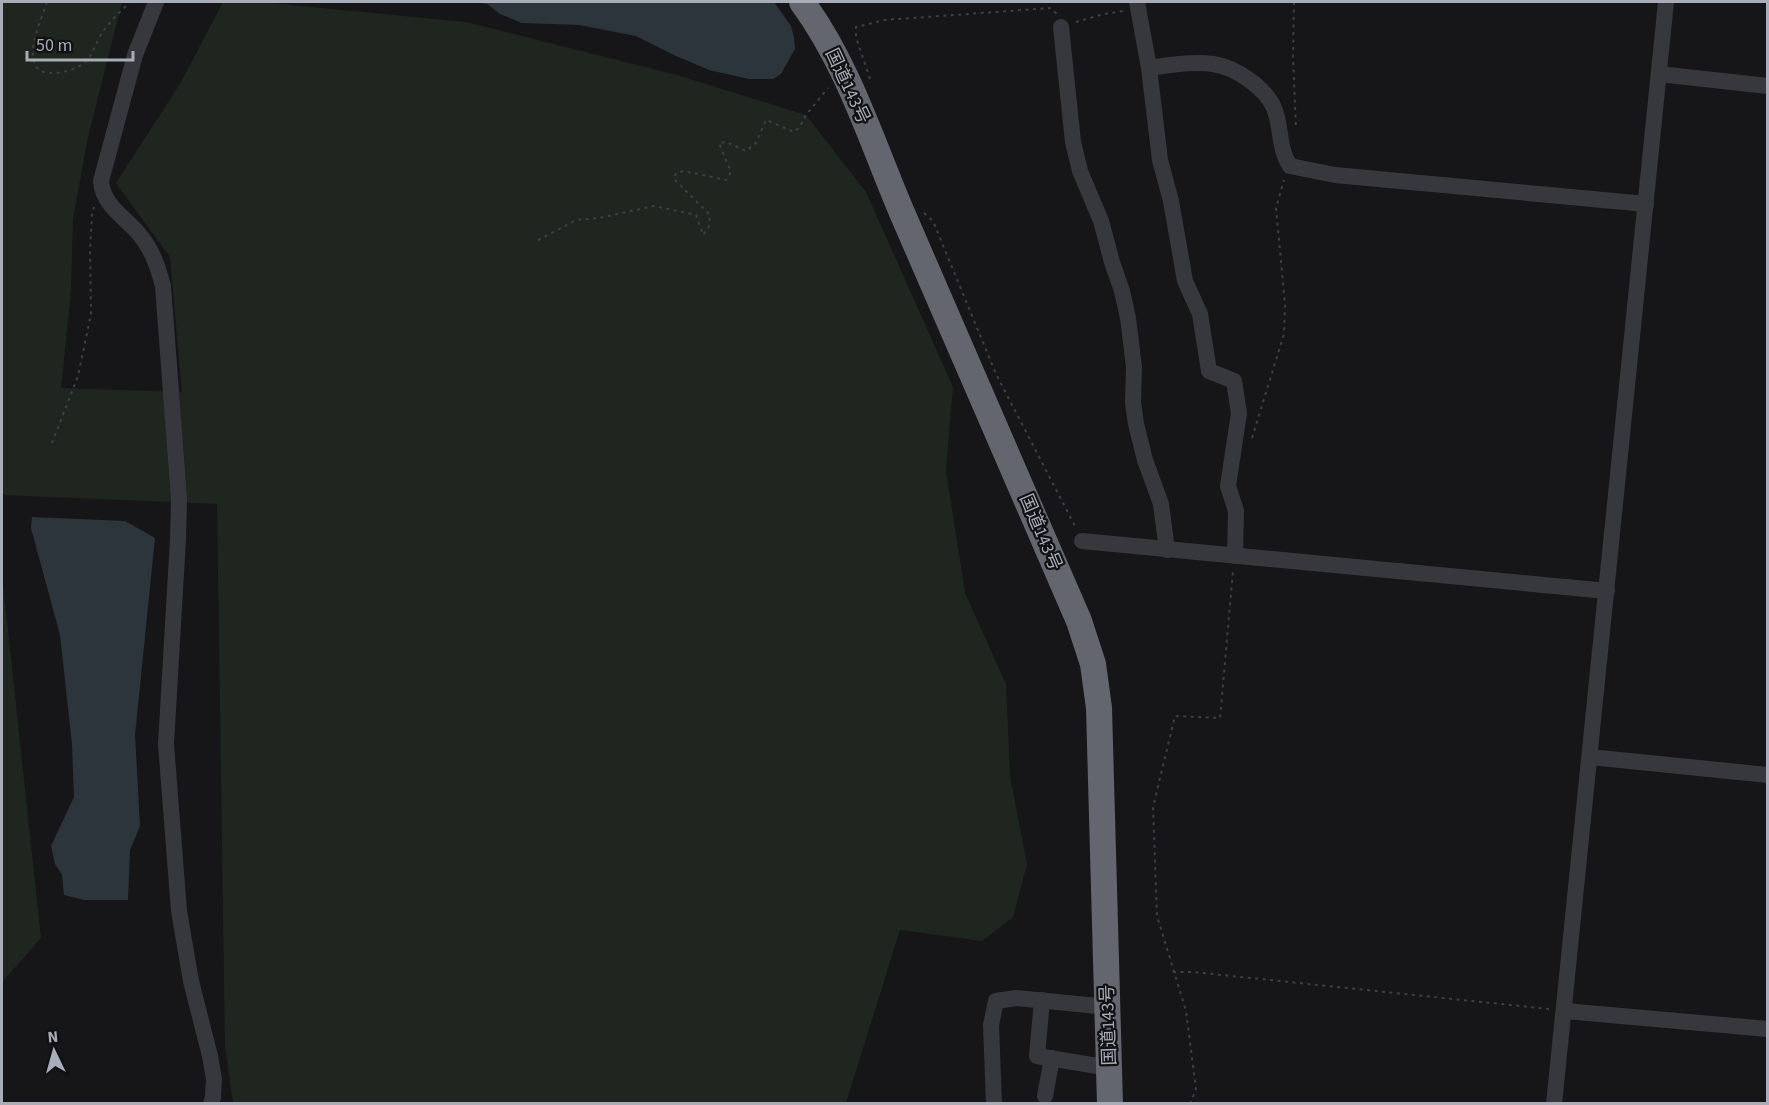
<svg xmlns="http://www.w3.org/2000/svg" width="1769" height="1105" font-family="'Source Sans 3','Noto Sans JP',sans-serif">
	<rect width="100%" height="100%" fill="#161618"/>
	<g fill="#1e261f">
		<polygon points="2,2 122,2 88,137 73,219 71,291 61,388 182,392 170,257 116,183 181,82 223,2 260,2 466,22 677,75 806,115 866,192 953,387 946,470 965,593 1006,684 1010,776 1027,864 1013,917 982,941 900,930 846,1103 233,1103 225,1047 217,504 2,495"/>
		<polygon points="2,575 41,938 2,982"/>
	</g>
	<g fill="#2c353c">
		<polygon points="474,2 774,2 791,26 794,38 795,49 781,74 773,79 749,79 709,70 676,56 636,36 579,25 522,23 500,14 487,4"/>
		<polygon points="32,517 125,521 155,538 135,735 140,826 130,850 128,900 84,900 64,895 62,875 55,864 51,846 74,797 72,744 60,635 31,528"/>
	</g>
	<g fill="none" stroke-linecap="round" stroke-linejoin="round">
		<g stroke="#3d3f44" stroke-width="2" stroke-dasharray="3 4.5" stroke-linecap="butt">
			<path d="M47 2C41 21 14 76 55 73 65 72 78 69 85 62 93 55 96 42 102 33 110 21 120 12 130 2"/>
			<polyline points="1294,2 1293,57 1296,129"/>
			<polyline points="1076,22 1104,14 1123,11"/>
			<polyline points="870,79 856,37 856,27 885,20 1050,8 1057,14"/>
			<polyline points="924,213 933,221 996,374 1076,528"/>
			<polyline points="538,240 576,220 599,218 654,206 696,215 703,235 710,225 709,214 674,179 676,173 684,171 726,180 731,172 719,143 726,142 746,151 756,143 766,120 794,132 799,128 806,115 828,88"/>
			<polyline points="1252,438 1284,334 1285,304 1276,208 1284,180"/>
			<polyline points="52,443 78,376 91,314 90,250 92,215 94,207"/>
			<polyline points="1173,972 1193,972 1549,1009"/>
			<polyline points="1190,1104 1196,1089 1186,1011 1157,916 1153,807 1175,716 1220,718 1233,571"/>
		</g>
		<g stroke="#37383d" stroke-width="16">
			<path d="M156 2 135 55 101 181C103 206 124 216 139 234 152 249 158 267 163 286L179 499 178 539 166 744 179 911 191 981 210 1056 214 1079 213 1097 211 1104"/>
			<polyline points="1137,2 1149,68 1160,160 1171,201 1185,281 1200,314 1209,371 1234,381 1239,413 1228,486 1236,511 1235,556"/>
			<polyline points="1061,27 1073,142 1080,171 1101,221 1112,262 1122,291 1128,318 1134,367 1133,402 1136,424 1145,460 1161,504 1167,550"/>
			<path d="M1149 68C1170 65 1192 61 1213 64 1235 67 1266 88 1274 108 1282 127 1278 148 1290 166L1335 175 1646 204"/>
			<polyline points="1659,74 1768,86"/>
			<polyline points="1082,541 1607,591"/>
			<polyline points="1590,757 1768,775"/>
			<polyline points="1042,1000 1037,1056 1110,1068"/>
			<polyline points="1565,1011 1768,1029"/>
			<polyline points="1045,1096 1052,1058"/>
			<polyline points="994,1104 991,1025 996,1001 1016,998 1108,1007"/>
			<polyline points="1554,1104 1666,2"/>
		</g>
		<path stroke="#63666e" stroke-width="26" d="M802 2C849 66 872 143 903 215 961 351 1021 486 1079 621L1093 664 1099 708 1110 1104"/>
	</g>
	<g text-anchor="middle" stroke-width="4.5" stroke-linejoin="round" paint-order="stroke">
		<g font-size="18" fill="#a8adb8" stroke="#111113">
			<text transform="translate(848 86) rotate(65)" y="6">国道143号</text>
			<text transform="translate(1041 532) rotate(67)" y="6">国道143号</text>
			<text transform="translate(1108 1025) rotate(-92)" y="6">国道143号</text>
		</g>
	</g>
	<rect width="1769" height="1105" fill="none" stroke="#a8adb8" stroke-width="6"/>
	<g transform="translate(54 1051) rotate(355)" stroke="#111113" stroke-width="4.5" paint-order="stroke">
	<path d="M0-4.5L10 22L0 15L-10 22Z" fill="#a8adb8"/>
	<text y="-9" font-size="16" font-weight="bold" text-anchor="middle" fill="#a8adb8">N</text>
	</g>
	<path d="M27 51v9h106v-9" fill="none" stroke="#a8adb8" stroke-width="3"/>
	<text x="36" y="51" font-size="18" fill="#a8adb8" stroke="#111113" stroke-width="4.5" paint-order="stroke">50 m</text>
</svg>
